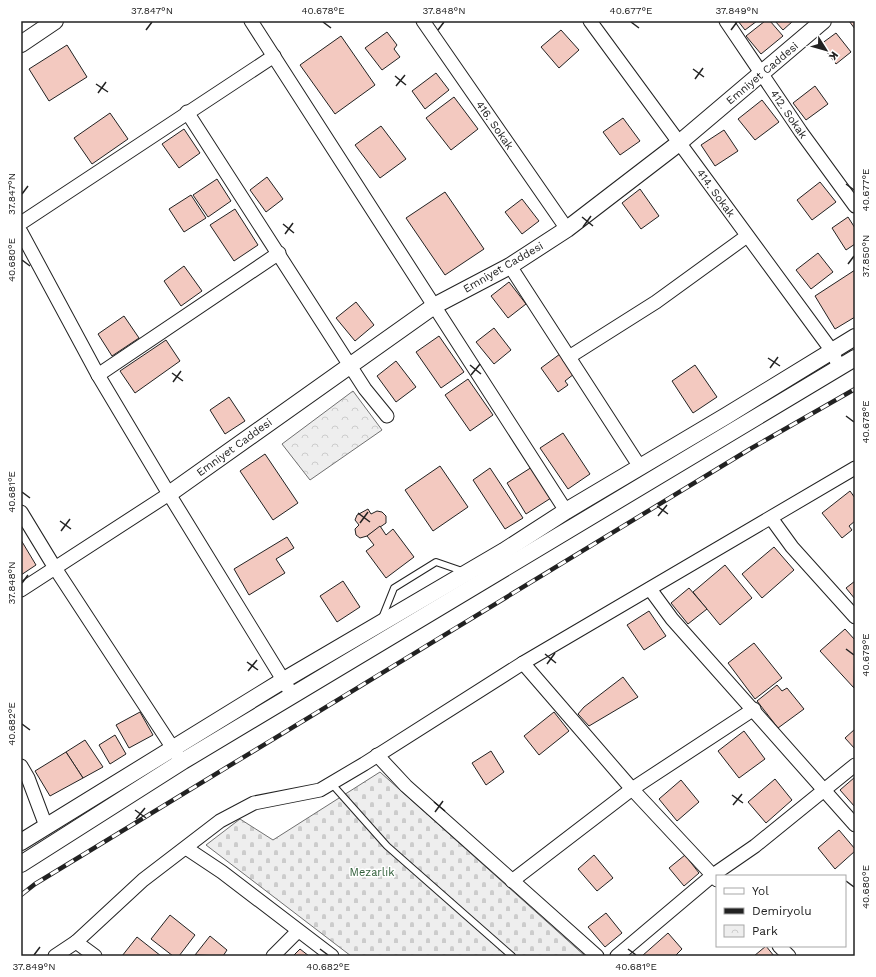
<svg xmlns="http://www.w3.org/2000/svg" width="876" height="977" font-family="'Work Sans',sans-serif">
	<defs>
		<pattern id="cemetery-stones" width="16" height="16" patternUnits="userSpaceOnUse"><rect width="16" height="16" fill="#eee"/><path d="M2 7V4a2 2 0 0 1 4 0v3zM10 15v-3a2 2 0 0 1 4 0v3z" fill="#ccc"/></pattern>
		<pattern id="park-crowns" width="20" height="18" patternUnits="userSpaceOnUse"><rect width="20" height="18" fill="#eee"/><path d="M2 6a3 3 0 1 1 6 0M12 15a3 3 0 1 1 6 0" fill="none" stroke="#ccc"/></pattern>
	</defs>
	<rect width="100%" height="100%" fill="#fff"/>
	<polygon fill="url(#cemetery-stones)" stroke="#6f6f6f" points="380,772 585,956 351,956 206,845 240,819 273,840"/>
	<polygon fill="url(#park-crowns)" stroke="#6f6f6f" points="353,391 382,430 310,480 282,444"/>
	<g fill="#f3c9c0" stroke="#222">
		<polygon points="738,21 757,21 745,30"/>
		<polygon points="765,21 770,21 783,36 761,54 746,36"/>
		<polygon points="775,21 793,21 783,30"/>
		<polygon points="849,21 855,21 855,29"/>
		<polygon points="561,30 579,50 559,68 541,47"/>
		<polygon points="387,32 397,45 394,49 400,57 382,70 365,48"/>
		<polygon points="836,33 851,52 836,64 821,44"/>
		<polygon points="341,36 375,85 335,114 300,65"/>
		<polygon points="67,45 87,77 49,101 29,69"/>
		<polygon points="436,73 449,90 425,109 412,91"/>
		<polygon points="815,86 828,104 806,120 793,103"/>
		<polygon points="454,97 478,129 451,150 426,118"/>
		<polygon points="762,100 779,122 755,140 738,119"/>
		<polygon points="110,113 128,139 92,164 74,138"/>
		<polygon points="623,118 640,141 620,155 603,132"/>
		<polygon points="381,126 406,159 380,178 355,145"/>
		<polygon points="184,129 200,153 179,168 162,144"/>
		<polygon points="724,130 738,151 715,166 701,145"/>
		<polygon points="267,177 283,199 266,212 250,190"/>
		<polygon points="217,179 231,201 208,217 193,195"/>
		<polygon points="820,182 836,202 812,220 797,200"/>
		<polygon points="640,189 659,216 641,229 622,203"/>
		<polygon points="445,192 484,249 445,275 406,218"/>
		<polygon points="191,195 206,218 184,232 169,209"/>
		<polygon points="522,199 539,221 522,234 505,212"/>
		<polygon points="235,209 258,245 234,261 210,225"/>
		<polygon points="848,217 855,228 855,244 846,250 832,228"/>
		<polygon points="818,253 833,272 811,289 796,270"/>
		<polygon points="184,266 202,291 181,306 164,281"/>
		<polygon points="855,270 855,317 835,329 815,296"/>
		<polygon points="509,282 526,304 508,318 491,296"/>
		<polygon points="356,302 374,325 355,341 336,318"/>
		<polygon points="124,316 139,338 112,356 98,334"/>
		<polygon points="494,328 511,350 494,364 476,342"/>
		<polygon points="439,336 464,372 441,388 416,352"/>
		<polygon points="166,340 180,361 135,393 120,371"/>
		<polygon points="560,354 574,374 565,381 568,385 558,392 541,368"/>
		<polygon points="396,361 416,387 396,402 377,376"/>
		<polygon points="695,365 717,397 693,413 672,381"/>
		<polygon points="468,379 493,415 470,431 445,395"/>
		<polygon points="229,397 245,421 225,434 210,410"/>
		<polygon points="563,433 590,474 568,489 540,448"/>
		<polygon points="265,454 298,503 273,520 240,471"/>
		<polygon points="440,466 468,507 433,531 405,490"/>
		<polygon points="532,467 551,498 526,514 507,483"/>
		<polygon points="490,468 523,518 505,529 473,480"/>
		<polygon points="850,491 855,498 855,521 849,526 852,530 842,538 822,513"/>
		<polygon points="368,509 371,514 377,511 382,512 386,516 386,523 367,536 360,538 356,535 355,529 359,525 355,520 357,515"/>
		<polygon points="380,526 386,535 393,529 414,557 386,578 366,551 374,545 367,536"/>
		<polygon points="287,537 294,548 276,559 285,573 249,595 234,569"/>
		<polygon points="21,540 36,565 21,575"/>
		<polygon points="774,547 794,570 762,598 742,574"/>
		<polygon points="725,565 752,598 720,625 693,592"/>
		<polygon points="343,581 360,607 337,622 320,596"/>
		<polygon points="855,581 855,599 846,588"/>
		<polygon points="689,588 707,609 688,624 671,603"/>
		<polygon points="649,611 666,636 644,650 627,625"/>
		<polygon points="845,629 855,640 854,688 820,651"/>
		<polygon points="754,643 782,678 755,699 728,663"/>
		<polygon points="623,677 638,697 589,726 578,714 584,707"/>
		<polygon points="777,685 782,691 787,688 804,709 778,728 757,701"/>
		<polygon points="140,712 153,735 129,748 116,725"/>
		<polygon points="554,712 569,731 539,755 524,736"/>
		<polygon points="855,729 855,749 845,738"/>
		<polygon points="744,731 765,759 739,778 718,751"/>
		<polygon points="115,735 126,754 110,764 99,745"/>
		<polygon points="85,740 103,767 83,778 66,752"/>
		<polygon points="491,751 504,772 486,785 472,763"/>
		<polygon points="66,752 83,778 50,796 35,771"/>
		<polygon points="855,777 855,807 840,790"/>
		<polygon points="775,779 792,800 766,823 748,802"/>
		<polygon points="681,780 699,802 677,821 659,799"/>
		<polygon points="839,830 855,849 855,851 835,869 818,848"/>
		<polygon points="594,855 613,878 597,891 578,869"/>
		<polygon points="685,855 699,873 684,886 669,868"/>
		<polygon points="606,913 622,933 605,947 588,927"/>
		<polygon points="170,915 195,935 179,956 173,956 151,939"/>
		<polygon points="668,933 682,949 675,956 642,956"/>
		<polygon points="210,936 227,950 223,956 195,955"/>
		<polygon points="137,937 161,956 122,956"/>
		<polygon points="766,946 774,956 754,956"/>
		<polygon points="300,949 309,956 293,956"/>
	</g>
	<g fill="none" stroke-linecap="round" stroke-linejoin="round">
		<defs>
			<g id="service">
				<polyline points="382,618 394,588 436,562 465,572"/>
				<polyline points="331,783 387,846 512,956"/>
			</g>
			<g id="minor">
				<polyline points="251,21 566,511"/>
				<polyline points="423,21 567,229"/>
				<polyline points="590,21 832,351 839,367"/>
				<polyline points="726,21 801,132 855,206"/>
				<polyline points="187,112 365,389 387,416"/>
				<polyline points="21,223 274,56"/>
				<polyline points="21,232 98,375 169,494 293,696"/>
				<polyline points="510,266 640,467"/>
				<polyline points="569,357 656,302 747,236"/>
				<polyline points="98,375 279,253"/>
				<polyline points="21,512 55,568 178,756"/>
				<polyline points="771,518 792,547 855,617"/>
				<polyline points="650,589 672,619 855,825"/>
				<polyline points="21,590 169,494"/>
				<polyline points="523,663 632,789 717,880"/>
				<polyline points="377,755 406,786 597,956"/>
				<polyline points="21,766 28,778 46,826"/>
				<polyline points="186,848 222,872 332,956"/>
				<polyline points="512,881 632,789 754,709"/>
				<polyline points="76,942 95,956"/>
				<polyline points="779,946 789,956"/>
				<polyline points="55,956 76,942 143,880 220,821 254,803 320,790 364,764 523,663 855,468"/>
				<polyline points="273,956 298,931"/>
				<polyline points="617,956 713,875 755,846 855,765"/>
			</g>
			<g id="tertiary">
				<polyline points="21,44 55,21"/>
				<polyline points="169,494 434,306 510,266 567,229 679,143 823,21"/>
				<polyline points="21,842 284,680 504,551 566,511 726,416 855,337"/>
				<polyline points="21,864 183,761 855,358"/>
			</g>
		</defs>
		<use href="#service" stroke="#222" stroke-width="8"/>
		<use href="#minor" stroke="#222" stroke-width="15"/>
		<use href="#tertiary" stroke="#222" stroke-width="18"/>
		<use href="#service" stroke="#fff" stroke-width="6"/>
		<use href="#minor" stroke="#fff" stroke-width="13"/>
		<use href="#tertiary" stroke="#fff" stroke-width="16"/>
		<defs>
			<polyline id="rail" points="21,895 35,884 750,449 855,389"/>
		</defs>
		<use href="#rail" stroke="#222" stroke-width="4.5"/>
		<use href="#rail" stroke="#fff" stroke-width="3" stroke-dasharray="9" stroke-linecap="butt"/>
	</g>
	<path fill="none" stroke="#222" stroke-width="1.5" d="M323 22 331 28M631 22 639 28M146 30 152 22M438 30 444 22M731 30 737 22M693 69 704 77M395 76 406 85M695 79 703 68M96 84 108 92M396 86 405 75M98 93 106 82M846 184 854 190M22 194 28 186M582 217 593 226M283 224 294 233M583 227 591 216M285 234 293 223M22 260 30 266M848 264 854 256M768 358 780 366M470 365 481 374M770 368 778 357M172 373 183 381M471 375 480 364M173 382 181 371M846 416 854 422M22 492 30 498M657 506 668 514M358 513 370 522M658 516 667 505M60 521 71 529M360 523 368 512M61 531 70 519M22 583 28 575M846 649 854 655M545 654 556 663M247 662 258 670M547 664 555 653M248 671 257 660M22 724 30 730M732 795 743 803M434 802 445 811M733 805 742 794M135 810 146 818M435 812 443 801M136 819 145 808M846 881 854 887M320 949 328 955M628 949 636 955M34 955 40 947"/>
	<g text-anchor="middle" stroke-width="3" stroke-linejoin="round" paint-order="stroke">
		<g font-size="11" fill="#222" stroke="#fff">
			<text transform="translate(762 73) rotate(-40)" y="4">Emniyet Caddesi</text>
			<text transform="translate(789 114) rotate(56)" y="4">412. Sokak</text>
			<text transform="translate(495 125) rotate(55)" y="4">416. Sokak</text>
			<text transform="translate(716 193) rotate(54)" y="4">414. Sokak</text>
			<text transform="translate(503 267) rotate(-30)" y="4">Emniyet Caddesi</text>
			<text transform="translate(234 447) rotate(-36)" y="4">Emniyet Caddesi</text>
		</g>
		<g font-size="11" fill="#2f5e38" stroke="#fff">
			<text x="372" y="876">Mezarlık</text>
		</g>
	</g>
	<rect width="876" height="977" fill="none" stroke="#ffffff" stroke-width="44"/>
	<rect x="716" y="875" width="130" height="72" fill="#ffffff" stroke="#a7a7a7"/>
	<rect x="724" y="888" width="20" height="6" fill="#ffffff" stroke="#a7a7a7"/>
	<text x="752" y="895" font-size="12" fill="#222222">Yol</text>
	<rect x="724" y="908" width="20" height="6" fill="#222222" stroke="#a7a7a7"/>
	<text x="752" y="915" font-size="12" fill="#222222">Demiryolu</text>
	<rect x="724" y="925" width="20" height="12" fill="url(#park-crowns)" stroke="#a7a7a7"/>
	<text x="752" y="935" font-size="12" fill="#222222">Park</text>
	<g transform="translate(826 50) rotate(127)" stroke="#ffffff" stroke-width="3" paint-order="stroke">
	<path d="M0-3L7 15L0 10L-7 15Z" fill="#222222"/>
	<text y="-6" font-size="11" font-weight="bold" text-anchor="middle" fill="#222222">K</text>
	</g>
	<rect x="22" y="22" width="832" height="933" fill="none" stroke="#222" stroke-width="1.5"/>
	<g font-size="10" text-anchor="middle" fill="#222">
		<text x="152" y="14">37.847°N</text>
		<text x="323" y="14">40.678°E</text>
		<text x="444" y="14">37.848°N</text>
		<text x="631" y="14">40.677°E</text>
		<text x="737" y="14">37.849°N</text>
		<text transform="translate(865 190) rotate(-90)" y="4">40.677°E</text>
		<text transform="translate(11 194) rotate(-90)" y="4">37.847°N</text>
		<text transform="translate(865 256) rotate(-90)" y="4">37.850°N</text>
		<text transform="translate(11 260) rotate(-90)" y="4">40.680°E</text>
		<text transform="translate(865 422) rotate(-90)" y="4">40.678°E</text>
		<text transform="translate(11 492) rotate(-90)" y="4">40.681°E</text>
		<text transform="translate(11 583) rotate(-90)" y="4">37.848°N</text>
		<text transform="translate(865 655) rotate(-90)" y="4">40.679°E</text>
		<text transform="translate(11 724) rotate(-90)" y="4">40.682°E</text>
		<text transform="translate(865 887) rotate(-90)" y="4">40.680°E</text>
		<text x="34" y="970">37.849°N</text>
		<text x="328" y="970">40.682°E</text>
		<text x="636" y="970">40.681°E</text>
	</g>
</svg>
